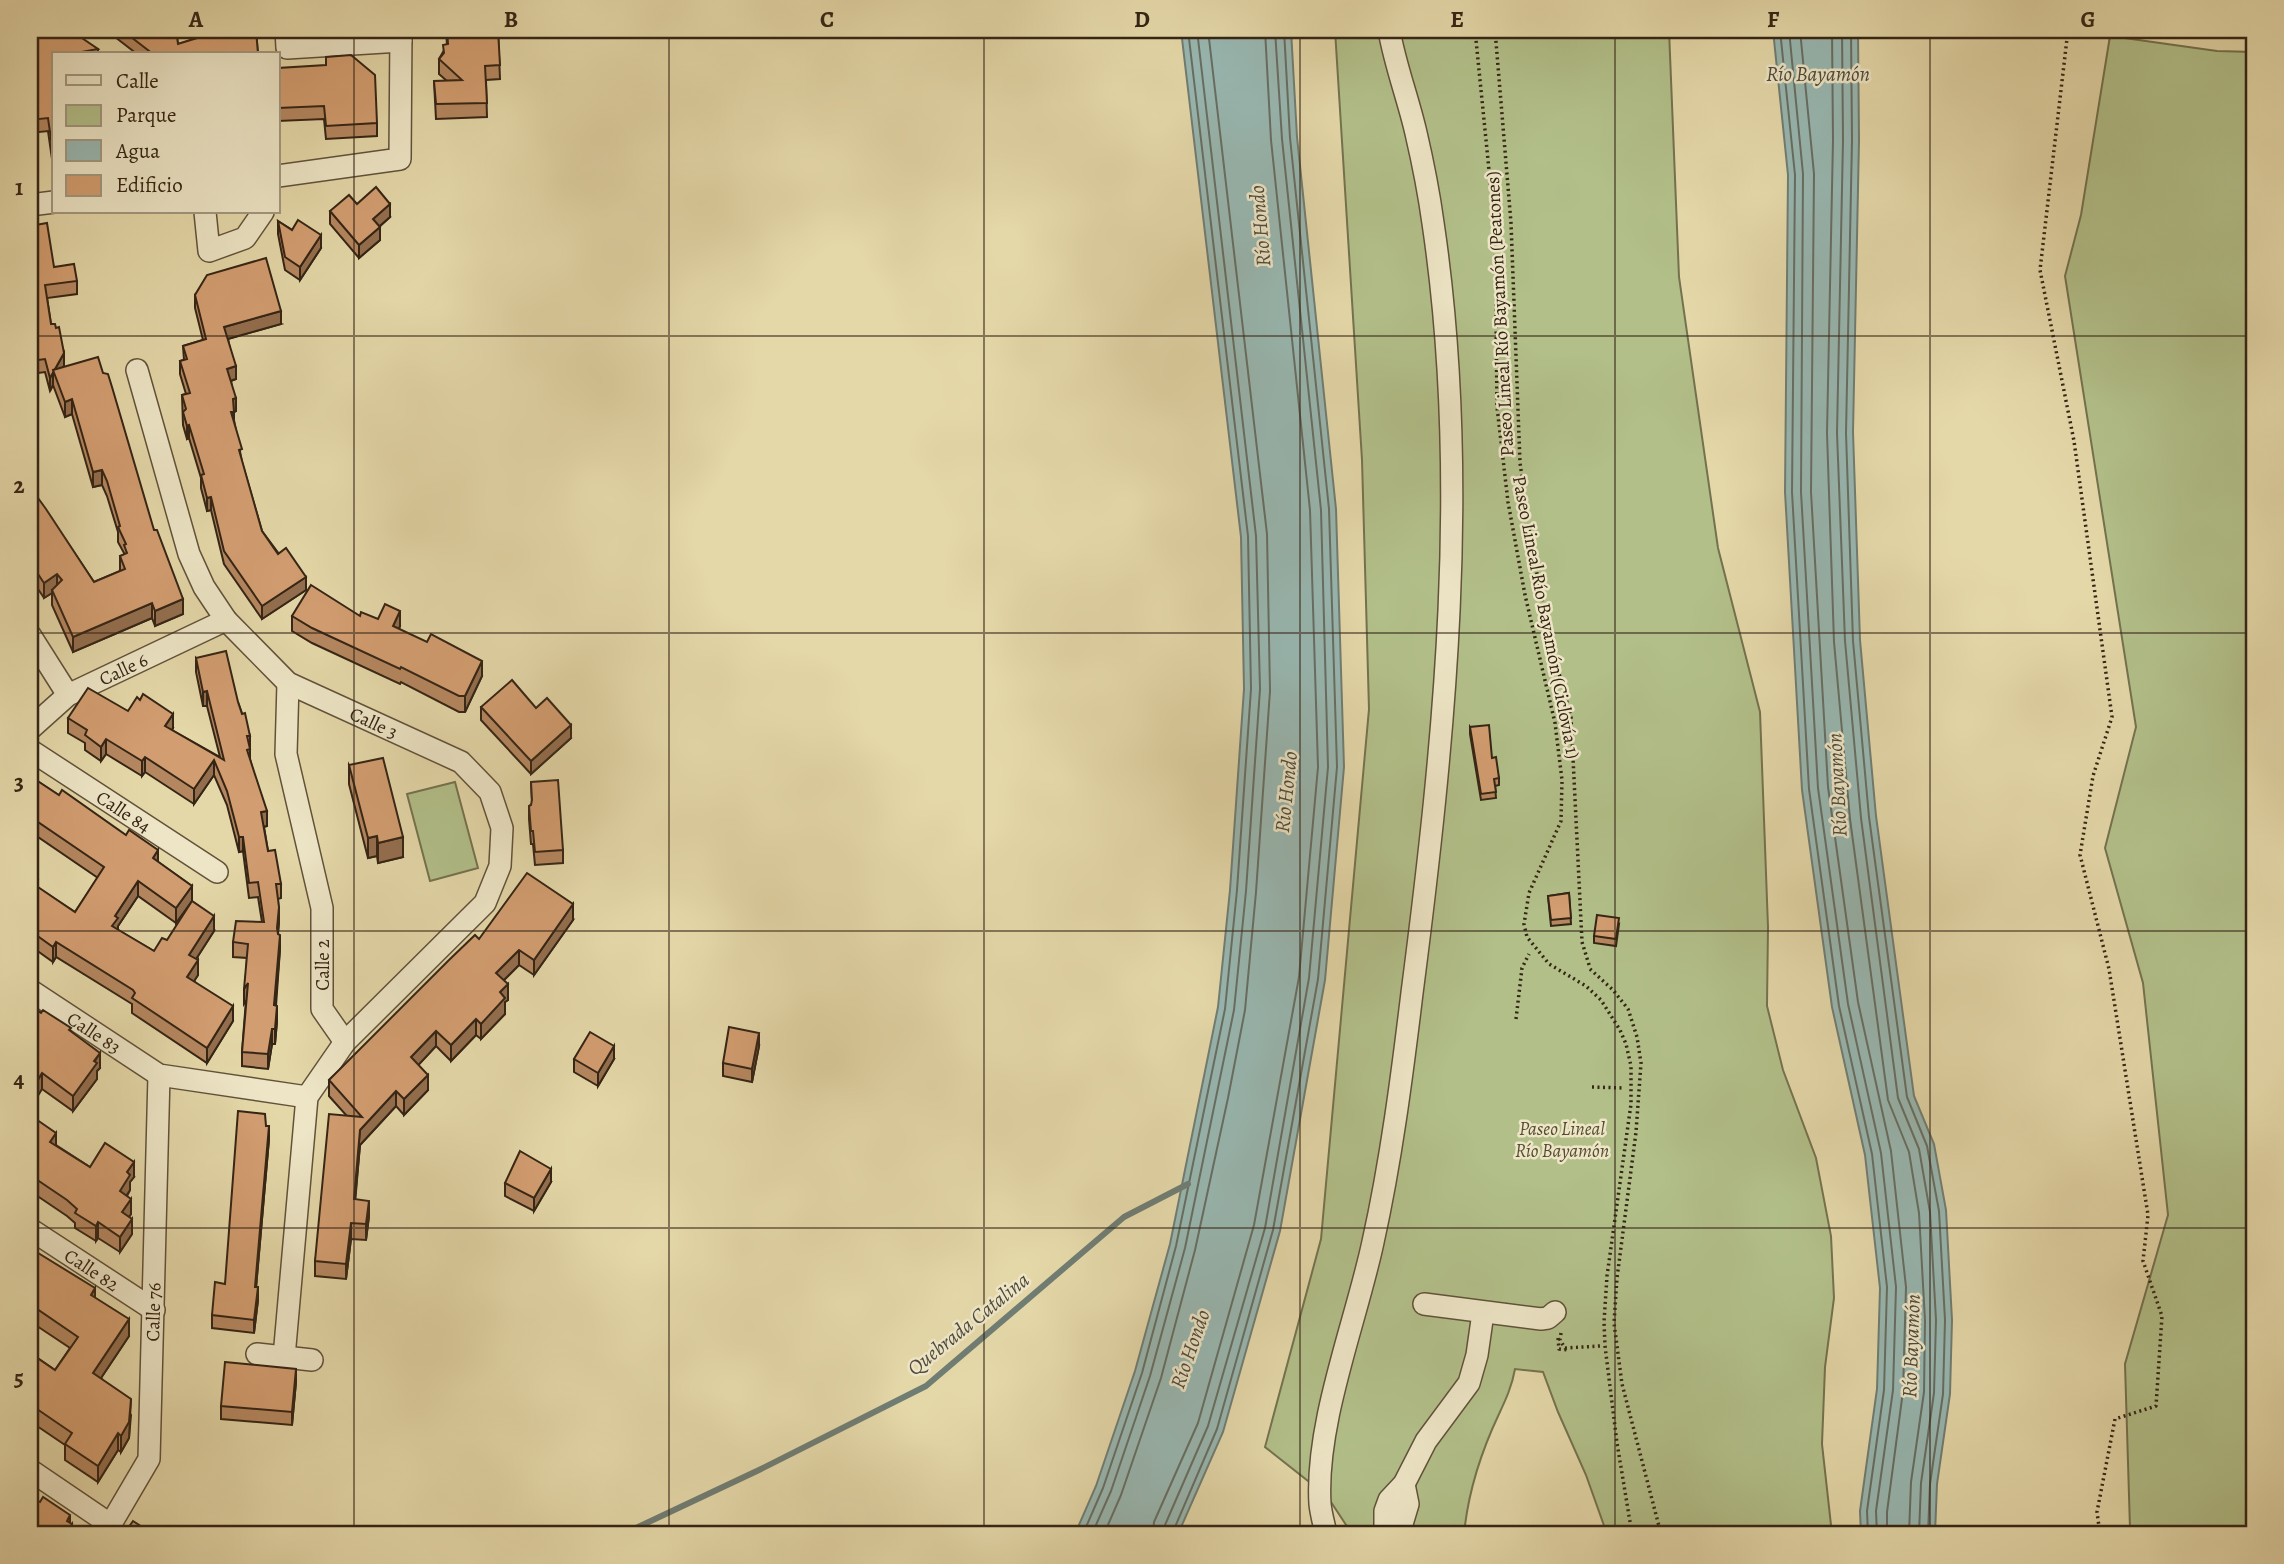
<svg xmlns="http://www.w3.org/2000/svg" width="2284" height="1564" font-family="Alegreya,serif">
	<rect width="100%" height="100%" fill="#e4d7a8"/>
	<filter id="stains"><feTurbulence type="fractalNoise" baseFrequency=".00286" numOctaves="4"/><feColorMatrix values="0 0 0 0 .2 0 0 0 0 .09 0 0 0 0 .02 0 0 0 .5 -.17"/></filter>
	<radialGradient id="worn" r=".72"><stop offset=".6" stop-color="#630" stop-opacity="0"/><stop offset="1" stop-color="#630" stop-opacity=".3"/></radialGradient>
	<g fill="#b2bf89" stroke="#74724f" stroke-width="2">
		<path d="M1335 30H1669L1679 277 1718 548 1760 712 1768 927 1767 1006 1783 1070 1816 1158 1831 1236 1834 1298 1825 1367 1822 1444 1832 1534H1607L1586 1475 1558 1412 1543 1372 1515 1369C1512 1386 1506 1399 1499 1414 1481 1452 1468 1493 1464 1534H1352L1327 1496 1265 1447 1321 1239 1369 709 1362 460Z"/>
		<polygon points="2110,36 2217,51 2254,52 2254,1534 2127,1534 2130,1528 2125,1364 2168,1215 2143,983 2105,848 2136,727 2065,276 2081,215"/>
		<polygon points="455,782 478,868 430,881 407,794"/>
	</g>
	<g fill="#98b7b1" stroke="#707d73" stroke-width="2">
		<polygon points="1181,30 1291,30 1297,137 1336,509 1344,767 1325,980 1280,1231 1223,1432 1178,1534 1075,1534 1096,1486 1135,1371 1170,1244 1218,1007 1230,890 1244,689 1241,537"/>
		<polygon points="1773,30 1858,30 1859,140 1853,432 1860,640 1876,816 1914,1096 1934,1144 1946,1210 1952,1320 1950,1394 1937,1484 1935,1534 1861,1534 1860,1511 1877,1389 1880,1288 1865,1155 1832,1007 1802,790 1785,492 1788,175"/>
	</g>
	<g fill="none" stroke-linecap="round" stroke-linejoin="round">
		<g stroke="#666e63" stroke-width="2">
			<polyline points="1780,30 1795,175 1792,492 1809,789 1839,1006 1872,1154 1887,1287 1884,1390 1867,1511 1868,1534"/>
			<polyline points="1789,30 1803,174 1801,492 1818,788 1848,1004 1881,1153 1896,1287 1893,1390 1876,1511 1877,1534"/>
			<polyline points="1800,30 1814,174 1811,492 1828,787 1858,1002 1891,1151 1906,1287 1903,1391 1887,1512 1887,1534"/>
			<polyline points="1832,30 1833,140 1827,433 1834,642 1850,819 1888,1100 1909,1152 1919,1213 1925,1320 1924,1392 1911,1482 1909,1534"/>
			<polyline points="1842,30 1843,140 1837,433 1845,641 1861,818 1898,1098 1919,1149 1930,1212 1936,1320 1934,1393 1921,1483 1919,1534"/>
			<polyline points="1851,30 1852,140 1846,433 1853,641 1869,817 1907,1097 1927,1146 1939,1211 1945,1320 1943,1394 1930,1484 1928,1534"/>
			<polyline points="1083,1534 1103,1488 1142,1373 1176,1246 1225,1009 1237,890 1251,689 1248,536 1188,30"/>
			<polyline points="1092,1534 1111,1491 1150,1376 1185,1248 1234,1010 1246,891 1260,689 1256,536 1197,30"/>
			<polyline points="1104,1534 1121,1495 1161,1378 1195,1250 1228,1098 1245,1010 1256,892 1270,691 1267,534 1208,30"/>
			<polyline points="1153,1534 1154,1522 1198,1423 1254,1225 1299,977 1318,767 1310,510 1271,140 1265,30"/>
			<polyline points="1163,1534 1165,1525 1208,1426 1265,1228 1309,978 1328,767 1321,510 1282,139 1275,30"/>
			<polyline points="1172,1534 1217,1429 1273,1230 1318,979 1337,767 1329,509 1290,138 1284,30"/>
		</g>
		<polyline stroke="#707d73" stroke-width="6" points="627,1534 636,1528 759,1470 926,1386 1124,1217 1188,1184"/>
		<defs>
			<g id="minor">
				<polyline points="286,30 287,48 401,41"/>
				<polyline points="278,176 400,159 401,30"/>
				<polyline points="30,205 54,202"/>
				<polyline points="205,212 209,251 245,238 263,212"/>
				<path id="s1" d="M137 370 189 554 204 587 226 620 288 683 461 762 490 792 502 828 500 866 485 903 345 1042 307 1097 284 1357"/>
				<polyline points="30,635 68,695"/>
				<polyline points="288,683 286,754 322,908 322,1009 345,1042"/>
				<path id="s2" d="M30 729 68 695 226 620"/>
				<path id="s3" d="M30 750 217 872"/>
				<path id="s4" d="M30 990 159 1075 307 1097"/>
				<path id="s5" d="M30 1229 154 1310"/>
				<polyline points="1424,1304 1541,1319 1548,1318 1555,1312"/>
				<polyline points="257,1354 312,1360"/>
				<polyline points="30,1470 111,1525"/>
				<path id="s6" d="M105 1534 149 1459 159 1075"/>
				<path d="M1326 1534C1324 1524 1321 1514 1320 1504 1315 1423 1356 1322 1373 1242 1391 1161 1402 1076 1412 993 1445 738 1471 479 1433 223 1429 194 1423 163 1416 133 1408 98 1395 65 1389 30"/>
				<polyline points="1385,1534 1385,1511 1389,1500 1404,1484 1426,1441 1469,1383 1477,1355 1483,1313"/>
				<polyline points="1399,1534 1408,1504 1404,1484"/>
			</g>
		</defs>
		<use href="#minor" stroke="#61523a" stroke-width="24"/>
		<g stroke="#352515" stroke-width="3.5" stroke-dasharray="2 3.5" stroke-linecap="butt">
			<polyline points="1475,30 1495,230 1497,407 1508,502 1525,595 1555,723 1562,780 1561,821 1529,893 1524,924 1527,937 1549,964 1586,986 1601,1000 1620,1030 1626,1044 1631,1066 1631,1104 1607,1276 1604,1322 1605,1346 1617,1443 1632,1534"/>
			<polyline points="1495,30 1511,223 1520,463 1533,554 1551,644 1571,717 1582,942 1590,968"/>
			<polyline points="2068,30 2040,270 2074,441 2112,717 2093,776 2080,855 2109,969 2148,1215 2143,1261 2162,1316 2156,1406 2115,1419 2097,1512 2100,1534"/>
			<polyline points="1590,969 1613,990 1628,1009 1637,1037 1641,1063 1636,1132 1617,1278 1614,1323 1622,1384 1661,1534"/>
			<polyline points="1516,1019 1522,968 1529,954"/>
			<polyline points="1592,1087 1625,1088"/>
			<polyline points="1561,1333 1560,1340 1565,1348 1600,1346"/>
			<polyline points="1558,1338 1559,1349 1568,1350"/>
		</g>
		<use href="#minor" stroke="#ede5c6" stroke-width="21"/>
	</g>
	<g fill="#b58760" stroke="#352515" stroke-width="2">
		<polygon points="30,30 98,49 98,54 54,54 54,166 53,166 48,131 30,133 30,81 36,80 31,49 30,50"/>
		<polygon points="106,30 176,30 178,44 216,32 216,30 256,30 258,54 137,54"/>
		<polygon points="446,30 498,30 500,79 486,80 487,117 436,119 434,81 447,81 439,74 439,59 447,45"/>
		<polygon points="278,68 377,123 377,136 326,139 324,119 278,121"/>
		<polygon points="357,204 390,217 379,227 380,240 359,258 330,224 330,211"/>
		<polygon points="278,221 321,248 300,280 285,270 278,234"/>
		<polygon points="30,226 54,267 77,281 77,294 47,298 51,324 64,366 63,368 154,530 183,614 155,626 152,618 73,652 52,605 52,593 44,598 30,577 30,487 94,582 120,571 120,556 124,555 124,553 118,542 118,532 107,496 102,485 93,487 72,414 65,417 53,385 50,391 45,372 30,374"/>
		<polygon points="195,295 281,324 228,339 236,379 231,381 236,411 234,412 234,420 242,462 262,531 306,590 262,619 224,564 211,510 207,511 201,488 201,478 189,438 187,439 183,425 182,395 186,394 180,374 180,361 184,360 183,346 203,340 195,308"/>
		<polygon points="292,616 378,619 400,626 399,629 482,676 465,712 459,712 401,682 400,684 312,643 292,631"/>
		<polygon points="196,658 238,702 250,736 250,759 267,826 264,827 268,851 281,884 281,898 278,899 279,922 278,934 280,949 276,1006 277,1021 275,1044 272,1044 268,1069 242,1066 242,1052 246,1000 244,1004 247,958 233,957 233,942 262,922 258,897 249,898 243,851 239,852 227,805 214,775 194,804 145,772 142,776 106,754 101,761 85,750 85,743 68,733 68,718 173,728 172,730 220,757 207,706 203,706 196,672"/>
		<polygon points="481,707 536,708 571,738 531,774 481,720"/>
		<polygon points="1470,727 1492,758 1499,778 1499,785 1495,786 1496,798 1481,800 1470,734"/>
		<polygon points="349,765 403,857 378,863 377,856 368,858 349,784"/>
		<polygon points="30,776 158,862 192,886 176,923 138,896 118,926 118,930 154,951 167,940 214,931 196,959 198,975 194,981 233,1021 207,1063 132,1013 132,1004 56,957 53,962 32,947 32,944 30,943 30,874 38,888 75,912 98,878 32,833 30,836"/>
		<polygon points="531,782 563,850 563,863 535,865 533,844 531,844 529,819 529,806 532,804"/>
		<polygon points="1569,893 1571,924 1551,926 1548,896"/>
		<polygon points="573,920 534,975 519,965 504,980 508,1000 505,1002 505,1014 481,1039 476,1035 451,1061 436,1046 418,1065 428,1090 404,1115 396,1106 360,1145 355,1199 369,1216 366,1240 351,1239 346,1279 315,1276 315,1261 347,1116 329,1096 329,1080 479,939"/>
		<polygon points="1619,924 1616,946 1594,943 1594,936"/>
		<polygon points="30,1006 71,1031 100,1068 97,1071 97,1079 73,1111 42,1089"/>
		<polygon points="759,1046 752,1082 723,1076 723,1063"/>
		<polygon points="574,1059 614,1059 598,1086 574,1072"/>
		<polygon points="30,1115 56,1145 90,1167 134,1177 130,1182 130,1190 127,1196 131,1214 129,1217 132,1234 120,1252 98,1238 96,1241 75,1228 75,1223 67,1216 30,1191"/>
		<polygon points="266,1126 269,1139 256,1287 258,1300 254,1333 212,1328 212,1315 225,1284"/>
		<polygon points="551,1182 534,1211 505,1196 505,1183"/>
		<polygon points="30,1248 95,1298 129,1336 101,1378 131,1415 129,1438 121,1452 118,1450 98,1482 65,1460 65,1445 37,1426 30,1435 30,1353 55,1370 70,1348 37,1326 30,1336"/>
		<polygon points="296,1382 292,1425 221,1419 221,1406"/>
	</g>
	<g fill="#936e4e" stroke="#352515" stroke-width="2">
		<polygon points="390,204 390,217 373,232 373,219"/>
		<polygon points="380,227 380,240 359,258 359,245"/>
		<polygon points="321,235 321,248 300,280 300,267"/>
		<polygon points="281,311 281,324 224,340 224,327"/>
		<polygon points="64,353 64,366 57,379 54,371"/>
		<polygon points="236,366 236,379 227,382 227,369"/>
		<polygon points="53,372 53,385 50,391 50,378"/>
		<polygon points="236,398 236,411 234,412 234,425 231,425 233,399"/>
		<polygon points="72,399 72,414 65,417 65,402"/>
		<polygon points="189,425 189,438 187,439 187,426"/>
		<polygon points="37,434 37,447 30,449 30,436"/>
		<polygon points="102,470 102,485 93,487 93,472"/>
		<polygon points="211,497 211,510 207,511 207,498"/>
		<polygon points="57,574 57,589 52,590 52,593 44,598 44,583"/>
		<polygon points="306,577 306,590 262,619 262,606"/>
		<polygon points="183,599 183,614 155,626 155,611"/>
		<polygon points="152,603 152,618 73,652 73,637"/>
		<polygon points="400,611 400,626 393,642 393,626"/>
		<polygon points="482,661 482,676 465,712 465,696"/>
		<polygon points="207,691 207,706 203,706 203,692"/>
		<polygon points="173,714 173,728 165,741 165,726"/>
		<polygon points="571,725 571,738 531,774 531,761"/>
		<polygon points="106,739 106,754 101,761 101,747"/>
		<polygon points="145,757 145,772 142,776 142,761"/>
		<polygon points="214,760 214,775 194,804 194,789"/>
		<polygon points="267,811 267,826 261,827 261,812"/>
		<polygon points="32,818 32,833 30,836 30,821"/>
		<polygon points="377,836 377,856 368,858 368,838"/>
		<polygon points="239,837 243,837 243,851 239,852"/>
		<polygon points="403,837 403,857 378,863 378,843"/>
		<polygon points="158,850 158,865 153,858"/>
		<polygon points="138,881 138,896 118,926 118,933 112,926 115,916"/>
		<polygon points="192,886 192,901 176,923 176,908"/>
		<polygon points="573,904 573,920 534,975 534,960"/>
		<polygon points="279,907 279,922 277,942 277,928"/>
		<polygon points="214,916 214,931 189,970 189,955"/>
		<polygon points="280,935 280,949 274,1020 274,1005"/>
		<polygon points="56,942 56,957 53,962 53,947"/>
		<polygon points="519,950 519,965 496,988 496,973"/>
		<polygon points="198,960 198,975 187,992 187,977"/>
		<polygon points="248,983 248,998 244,1004 244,989"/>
		<polygon points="508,984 508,1000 505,1002 505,1014 481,1039 481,1024 500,992"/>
		<polygon points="233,1006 233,1021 207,1063 207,1048"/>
		<polygon points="277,1006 277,1021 275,1044 275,1029"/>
		<polygon points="476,1019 476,1035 451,1061 451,1045"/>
		<polygon points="272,1029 272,1044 268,1069 268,1054"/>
		<polygon points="436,1031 436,1046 411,1073 411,1057"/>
		<polygon points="759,1033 759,1046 752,1082 752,1069"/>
		<polygon points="614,1046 614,1059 598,1086 598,1073"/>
		<polygon points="100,1053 100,1068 97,1071 97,1079 73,1111 73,1096"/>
		<polygon points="42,1073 42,1089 30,1109 30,1093"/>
		<polygon points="428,1075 428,1090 404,1115 404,1099"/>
		<polygon points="396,1091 396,1106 360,1145 354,1215 354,1199 360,1130"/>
		<polygon points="269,1126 269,1139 255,1300 255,1287"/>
		<polygon points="56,1133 56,1148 50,1142"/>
		<polygon points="134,1162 134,1177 130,1182 130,1190 120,1206 120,1191 127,1172"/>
		<polygon points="551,1169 551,1182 534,1211 534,1198"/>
		<polygon points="131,1199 131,1214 122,1227 122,1212"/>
		<polygon points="369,1201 369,1216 366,1240 366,1224"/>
		<polygon points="132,1219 132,1234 120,1252 120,1237"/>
		<polygon points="98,1222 98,1238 96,1241 96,1226"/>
		<polygon points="351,1223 351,1239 346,1279 346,1264"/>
		<polygon points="258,1287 258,1300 254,1333 254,1320"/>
		<polygon points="95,1288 95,1304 91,1295"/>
		<polygon points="37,1309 37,1326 30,1336 30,1320"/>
		<polygon points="129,1319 129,1336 93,1390 93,1373"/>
		<polygon points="296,1369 296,1382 292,1425 292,1412"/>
		<polygon points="131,1399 129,1438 121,1452 121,1436"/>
		<polygon points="37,1409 37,1426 30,1435 30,1419"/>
		<polygon points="118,1433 118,1450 98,1482 98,1466"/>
		<polygon points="70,1515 70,1527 72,1524 72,1534 65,1534 67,1521"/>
	</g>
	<g fill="#d29d70" stroke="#352515" stroke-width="2">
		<polygon points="30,30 70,30 98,49 81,52 81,54 54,54 54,153 53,153 48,118 30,120 30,81 38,79 31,36 30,37"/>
		<polygon points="122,30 176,30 178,44 217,32 217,30 256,30 258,54 153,54"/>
		<polygon points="447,30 498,30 500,65 485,66 487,103 436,104 434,81 462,80 439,59 444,53 443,45 448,44"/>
		<polygon points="351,55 375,75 377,123 326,126 324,106 278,108 278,68 326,65 326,57"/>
		<polygon points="376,187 390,204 373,219 380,227 359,245 330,211 349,195 357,204"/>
		<polygon points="298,220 321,235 300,267 285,257 278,221 292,230"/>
		<polygon points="47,223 54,267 74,264 77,281 45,285 51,324 55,324 56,328 59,327 64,353 50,378 45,359 30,361 30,226"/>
		<polygon points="266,258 281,311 224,327 236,366 227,369 236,398 233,399 234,412 231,412 242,449 239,450 262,531 278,554 286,548 306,577 262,606 224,551 211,497 207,498 201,475 204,474 189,425 187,426 183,412 186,409 182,395 190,393 180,361 187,359 183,346 206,339 195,295 207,275"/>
		<polygon points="98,357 103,373 108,374 112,387 154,530 157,530 183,599 155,611 152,603 73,637 52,590 62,580 57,574 44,583 30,562 30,487 46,509 94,582 125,569 120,556 127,553 124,545 126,544 118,527 120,526 107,481 102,470 93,472 72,399 65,402 53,370"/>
		<polygon points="30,399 31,406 35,408 33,412 37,434 30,436"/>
		<polygon points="311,585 360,616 361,612 378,619 385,604 400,611 393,626 427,642 431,634 482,661 465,696 459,696 401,667 400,669 312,628 292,616"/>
		<polygon points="226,651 238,702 242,714 245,713 250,736 247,736 250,749 247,750 267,811 261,812 268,851 275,850 281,884 276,884 279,907 277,928 278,934 280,935 274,1005 277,1006 275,1029 272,1029 268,1054 242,1052 248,983 244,989 248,944 233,942 236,921 264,922 258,882 249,883 243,837 239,837 227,791 214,760 194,789 145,757 142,761 106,739 101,747 85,735 87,730 68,718 88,688 128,711 137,697 140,700 143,694 173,714 165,726 224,760 207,691 203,692 196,658"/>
		<polygon points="512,680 536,708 547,698 571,725 531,761 481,707"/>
		<polygon points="1489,725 1492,758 1496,757 1499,778 1494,779 1496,792 1481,794 1470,727"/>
		<polygon points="383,758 403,837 378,843 377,836 368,838 349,765"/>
		<polygon points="30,776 59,795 62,790 126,835 129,830 158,850 153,858 192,886 176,908 138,881 115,916 118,918 112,926 154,951 162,938 167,940 192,901 214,916 189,955 198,960 187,977 233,1006 207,1048 132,998 135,993 133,990 56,942 53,947 32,932 33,930 30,928 30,874 38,880 35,885 75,912 104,867 32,818 30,821"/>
		<polygon points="558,780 563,850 535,852 533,831 531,831 529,806 531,805 532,800 531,782"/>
		<polygon points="527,873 573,904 534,960 519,950 496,973 508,984 500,992 505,998 481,1024 476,1019 451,1045 436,1031 411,1057 428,1075 404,1099 396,1091 360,1130 354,1199 369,1201 366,1224 351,1223 346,1264 315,1261 329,1114 362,1117 329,1080 449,960 475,935 479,939"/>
		<polygon points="1569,893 1571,918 1551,920 1548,896"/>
		<polygon points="1597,915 1619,918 1616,939 1594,936"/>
		<polygon points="30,1006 41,1013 43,1010 71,1028 69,1030 100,1053 94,1061 97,1063 73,1096 42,1073 30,1093"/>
		<polygon points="729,1027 759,1033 752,1069 723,1063"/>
		<polygon points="590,1032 614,1046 598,1073 574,1059"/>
		<polygon points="238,1111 265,1114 266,1126 269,1126 255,1287 258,1287 254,1320 212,1315 215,1282 225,1284"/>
		<polygon points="30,1115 56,1133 50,1142 90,1167 105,1143 134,1162 127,1172 130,1175 120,1191 131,1199 122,1212 132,1219 120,1237 98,1222 96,1226 75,1213 77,1209 67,1200 30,1175"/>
		<polygon points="520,1151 551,1169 534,1198 505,1183"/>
		<polygon points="30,1248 95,1288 91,1295 129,1319 93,1373 131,1399 129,1422 121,1436 118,1433 98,1466 65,1444 72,1433 37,1409 30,1418 30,1353 55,1370 78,1337 37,1309 30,1320"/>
		<polygon points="225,1362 296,1369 292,1412 221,1406"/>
		<polygon points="30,1496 40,1502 43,1497 70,1515 67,1521 72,1524 65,1534 32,1534 30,1533"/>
		<polygon points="133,1521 153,1534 124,1534"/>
	</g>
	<path fill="none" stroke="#352515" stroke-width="2" stroke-opacity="0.55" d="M354 30V1534M669 30V1534M984 30V1534M1300 30V1534M1615 30V1534M1930 30V1534M30 336H2254M30 633H2254M30 931H2254M30 1228H2254"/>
	<g text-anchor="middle" stroke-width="5" stroke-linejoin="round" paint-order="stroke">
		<g font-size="19" fill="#352515" stroke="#ede5c6">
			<text transform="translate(1499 314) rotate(-93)" y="7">Paseo Lineal Río Bayamón (Peatones)</text>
			<text transform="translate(1547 617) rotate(79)" y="7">Paseo Lineal Río Bayamón (Ciclovía 1)</text>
			<text dy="7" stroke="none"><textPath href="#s2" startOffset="112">Calle 6</textPath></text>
			<text dy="7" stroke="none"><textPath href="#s1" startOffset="450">Calle 3</textPath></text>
			<text dy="7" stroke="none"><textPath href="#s3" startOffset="112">Calle 84</textPath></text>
			<text transform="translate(322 965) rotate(-90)" y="7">Calle 2</text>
			<text dy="7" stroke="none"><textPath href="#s4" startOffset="77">Calle 83</textPath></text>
			<text dy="7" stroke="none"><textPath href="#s5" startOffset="74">Calle 82</textPath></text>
			<text dy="7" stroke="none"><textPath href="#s6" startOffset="234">Calle 76</textPath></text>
		</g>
		<g font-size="19" font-style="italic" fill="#544c32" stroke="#ede5c6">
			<text x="1562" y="1135">Paseo Lineal<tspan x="1562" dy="22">Río Bayamón</tspan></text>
		</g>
		<g font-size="21" font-style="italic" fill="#4e4a3c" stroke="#ede5c6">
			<text x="1818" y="81">Río Bayamón</text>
			<text transform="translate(1260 226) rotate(-95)" y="7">Río Hondo</text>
			<text transform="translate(1837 785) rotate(-93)" y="7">Río Bayamón</text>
			<text transform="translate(1286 792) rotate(-84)" y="7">Río Hondo</text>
			<text transform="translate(968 1324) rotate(-39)" y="7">Quebrada Catalina</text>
			<text transform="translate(1911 1346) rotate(-88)" y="7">Río Bayamón</text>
			<text transform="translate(1190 1349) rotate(-71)" y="7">Río Hondo</text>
		</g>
	</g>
	<rect width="2284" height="1564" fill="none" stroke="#e4d7a8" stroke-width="77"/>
	<rect x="52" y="52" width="228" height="161" fill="#ede5c6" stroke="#a3987f" stroke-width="2"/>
	<rect x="66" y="75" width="35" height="10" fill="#ede5c6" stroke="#a3987f" stroke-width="2"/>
	<text x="116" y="88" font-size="21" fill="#352515">Calle</text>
	<rect x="66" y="105" width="35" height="21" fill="#b2bf89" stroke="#a3987f" stroke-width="2"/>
	<text x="116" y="122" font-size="21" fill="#352515">Parque</text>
	<rect x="66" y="140" width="35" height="21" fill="#98b7b1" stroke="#a3987f" stroke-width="2"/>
	<text x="116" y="158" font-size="21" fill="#352515">Agua</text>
	<rect x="66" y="175" width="35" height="21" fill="#d29d70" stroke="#a3987f" stroke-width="2"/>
	<text x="116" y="192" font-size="21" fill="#352515">Edificio</text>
	<rect x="38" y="38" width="2208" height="1488" fill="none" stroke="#352515" stroke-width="2.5"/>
	<g font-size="23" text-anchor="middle" font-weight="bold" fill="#352515">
		<text x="196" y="27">A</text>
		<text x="511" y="27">B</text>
		<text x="827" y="27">C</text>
		<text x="1142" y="27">D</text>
		<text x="1457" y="27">E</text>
		<text x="1773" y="27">F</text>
		<text x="2088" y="27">G</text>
		<text x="19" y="195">1</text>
		<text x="19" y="493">2</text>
		<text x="19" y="790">3</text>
		<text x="19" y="1087">4</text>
		<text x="19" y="1385">5</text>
	</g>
	<rect width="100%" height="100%" filter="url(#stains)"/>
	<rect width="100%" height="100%" fill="url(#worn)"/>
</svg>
